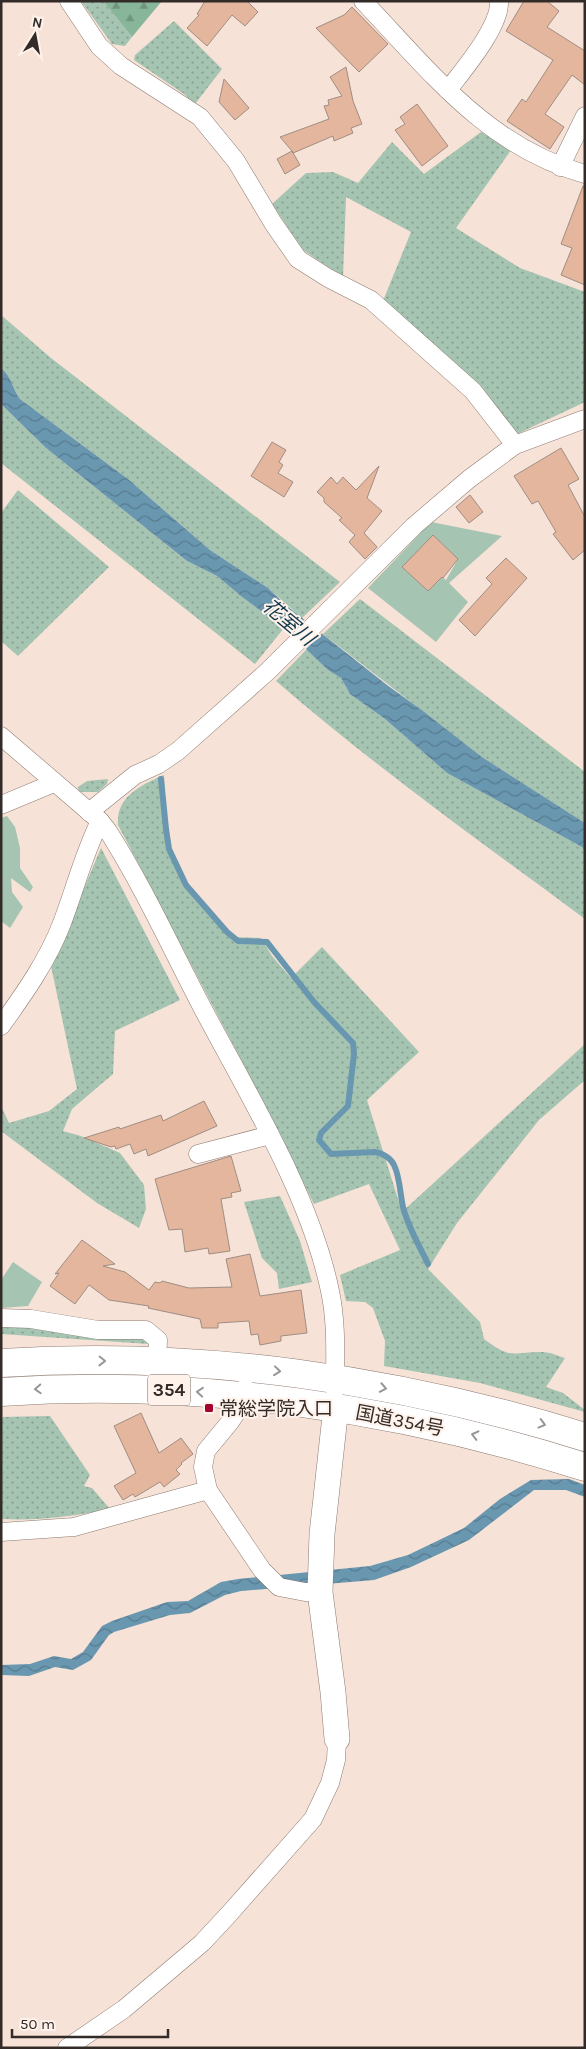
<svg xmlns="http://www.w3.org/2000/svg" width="586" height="2049" font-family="Karla,'Noto Sans JP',sans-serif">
	<defs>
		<pattern id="grass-dots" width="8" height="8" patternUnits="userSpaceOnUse" patternTransform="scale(1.25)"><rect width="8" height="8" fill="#a5c4b1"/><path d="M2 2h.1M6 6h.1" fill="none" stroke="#879f90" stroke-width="1.8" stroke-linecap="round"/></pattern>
		<pattern id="forest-firs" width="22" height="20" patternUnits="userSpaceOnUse" patternTransform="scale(1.25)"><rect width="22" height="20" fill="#88b69b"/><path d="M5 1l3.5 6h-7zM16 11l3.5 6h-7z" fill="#70947e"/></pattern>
		<pattern id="water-waves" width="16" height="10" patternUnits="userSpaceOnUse" patternTransform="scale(1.25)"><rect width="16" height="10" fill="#6997b0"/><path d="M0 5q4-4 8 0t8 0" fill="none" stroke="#577b8f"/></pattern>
	</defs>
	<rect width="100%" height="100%" fill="#f7e2d7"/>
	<g fill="url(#grass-dots)">
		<polygon points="81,1 103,1 132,37 125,46 112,44"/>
		<polygon points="174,21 222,69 195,104 184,94 134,60 135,55"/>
		<polygon points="481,132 511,150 456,228 520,268 585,292 585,402 515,435 482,387 383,301 411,232 346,197 343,277 303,250 272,204 306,173 333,172 358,183 392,142 424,174"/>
		<path d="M1 315 51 358 340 582 302 618 268 588 210 550 128 479 20 399C12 388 12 377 1 368Z"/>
		<polygon points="1,404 46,448 187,561 217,576 242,597 284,628 255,664 1,463"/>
		<polygon points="18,490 109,567 18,656 1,641 1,513"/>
		<polygon points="360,599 585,772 585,823 482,757 323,634"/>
		<path d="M307 649 328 670 341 678 350 694 385 719 447 773 582 847 585 851V919C481 842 374 766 276 681Z"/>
		<path d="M164 775 167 837 184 886 229 937 261 938 272 956 291 978 322 947 419 1052 367 1100 402 1212 585 1044V1080L539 1120 457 1223 428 1269 480 1322 484 1339C512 1360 511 1352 542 1352 550 1352 558 1356 565 1358L546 1387 563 1393 585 1410V1412L480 1383 384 1366 385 1341 373 1308 365 1302 346 1301 340 1275 400 1250 369 1184 314 1204 248 1073 118 825C118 820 118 813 120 809 127 791 148 782 164 775Z"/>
		<polygon points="108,779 107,784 98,792 79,792 78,787 87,781"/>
		<polygon points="101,848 180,1000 115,1031 113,1074 72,1109 63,1131 81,1136 120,1153 144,1185 146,1209 139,1228 97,1203 1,1131 1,1106 9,1123 49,1111 77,1089 51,966"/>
		<polygon points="280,1196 300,1241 312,1282 279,1289 277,1273 262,1258 244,1202"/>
		<polygon points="1,1326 33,1327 144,1338 149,1344 1,1334"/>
		<path d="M50 1416 90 1475 84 1486 92 1488 110 1509C74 1516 38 1521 1 1519V1417Z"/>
	</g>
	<polygon fill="url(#forest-firs)" points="103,1 162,1 132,37"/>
	<g fill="#a5c4b1" fill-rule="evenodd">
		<path d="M431 522 502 536 449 583 468 602 436 642 368 588ZM433 535 458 559 446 580 442 577 428 591 403 567Z"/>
		<polygon points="7,816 15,827 20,848 20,868 33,887 30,892 11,878 12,892 23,907 10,928 1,921 1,818"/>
		<polygon points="13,1262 42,1282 28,1306 1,1308 1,1280"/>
	</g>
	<g fill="url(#water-waves)">
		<path d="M1 368C12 377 12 388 20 399L128 479 210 550 268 588 287 606 387 685 423 711 482 757 585 823V851L582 847 447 773 385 719 350 694 341 678 328 670 284 628 242 597 217 576 187 561 46 448 1 404Z"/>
		<polygon points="569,1479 585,1485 585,1497 566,1490 534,1490 469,1540 411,1567 374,1580 241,1591 225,1595 190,1613 170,1615 114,1632 109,1635 91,1660 73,1670 55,1667 29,1676 1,1675 1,1665 30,1664 54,1656 71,1659 83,1652 102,1626 112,1621 167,1602 188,1601 221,1582 238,1579 370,1566 408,1555 464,1528 500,1499 531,1480"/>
	</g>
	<polygon fill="#f7e2d7" points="306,618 323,632 304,651 288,635"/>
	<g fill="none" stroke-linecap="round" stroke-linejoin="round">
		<path stroke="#6997b0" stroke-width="6" d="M161 779 166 829 169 849 186 885 227 932 238 941 267 942 314 1002 353 1043 354 1054 348 1106 321 1133 319 1140 331 1154 375 1152C382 1153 391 1158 394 1165 400 1177 400 1194 403 1207 408 1227 419 1245 428 1264"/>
	</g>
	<g fill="#e3b69d" stroke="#a08d83">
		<polygon points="205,1 247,1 258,12 245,26 232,15 207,46 187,28 199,15 197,14"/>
		<polygon points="524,1 547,1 559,11 547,27 585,51 585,85 572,75 545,114 564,127 550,149 507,121 522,99 526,102 553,60 506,31"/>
		<polygon points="352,7 388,44 359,72 316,28 344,15"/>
		<polygon points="346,67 353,101 362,124 351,128 353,133 334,141 333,136 293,153 292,151 300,165 285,174 277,159 292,151 280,137 329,119 324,106 329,105 328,100 342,96 330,77"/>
		<polygon points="224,79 249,108 235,120 219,102"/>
		<polygon points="417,104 448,146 422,166 395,130 405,124 400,117"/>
		<polygon points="583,186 585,187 585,285 561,275 572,248 561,244"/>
		<polygon points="272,442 286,450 279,462 283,465 278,473 293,482 284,497 251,476"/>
		<polygon points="561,448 579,479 568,485 585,517 585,550 573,560 553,534 556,532 538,501 532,504 514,476"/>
		<polygon points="379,466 367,498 382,511 364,533 377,547 365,559 349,542 355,535 339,520 342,518 324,502 324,498 317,492 331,477 337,484 343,477 356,490"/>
		<polygon points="470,495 483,512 469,523 456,507"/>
		<polygon points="433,535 458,559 443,578 442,577 428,591 402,567"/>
		<polygon points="506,558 527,578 475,636 459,620 492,584 486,578"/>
		<polygon points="204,1101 217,1126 148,1156 146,1149 134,1154 130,1144 116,1149 115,1146 111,1147 84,1138 119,1127 120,1129 161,1115 163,1121"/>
		<polygon points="231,1156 241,1191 231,1193 232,1197 221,1199 230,1251 209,1254 208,1248 185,1252 182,1229 169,1230 155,1179"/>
		<polygon points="82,1240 115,1264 103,1266 125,1272 149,1290 155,1282 160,1283 162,1281 189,1288 232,1287 226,1259 250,1254 260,1296 301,1290 307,1333 281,1336 281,1341 260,1345 258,1334 251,1335 249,1321 218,1323 218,1328 202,1328 200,1319 148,1308 149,1306 109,1300 89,1285 75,1304 50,1286 59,1273 55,1274"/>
		<polygon points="141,1413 159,1453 181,1438 193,1454 181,1463 182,1464 176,1470 180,1474 164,1487 160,1482 135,1497 133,1494 123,1500 114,1486 136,1473 114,1426"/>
	</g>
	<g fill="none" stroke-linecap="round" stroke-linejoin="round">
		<defs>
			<g id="street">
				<polyline points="69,1 99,46 121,66 200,117 236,161 273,223 298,259 328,278 371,300 473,391 515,445"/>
				<path d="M363 1C430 71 487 147 585 174"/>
				<path d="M448 90C463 70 501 26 499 1"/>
				<polyline points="560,167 585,116"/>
				<path d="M1 736 100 821 108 831C144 888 172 950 203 1009 249 1096 310 1195 330 1291 337 1324 335 1357 335 1390"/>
				<polyline points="1,805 54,783"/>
				<polyline points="89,812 135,775 159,764 178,751 268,671 414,526 469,479 515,445 585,419"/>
				<path d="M1 1026C24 994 48 960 62 923 75 889 84 853 100 821"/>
				<polyline points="198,1154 270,1135"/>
				<polyline points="1,1318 31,1319 98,1330 146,1330 158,1340 156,1389"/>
				<polyline points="245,1388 238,1410 230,1422 206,1451 203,1467 208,1490 262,1570 279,1587 305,1592 320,1592"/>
				<polyline points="1,1532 74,1527 208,1490"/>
				<polyline points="67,2048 124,2009 202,1943 229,1914 313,1819 330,1783 336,1760 337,1739"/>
			</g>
			<polyline id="secondary" points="336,1407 322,1534 320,1592 333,1692 337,1739"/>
			<g id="highway">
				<path d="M1 1363C197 1350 397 1379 585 1437"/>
				<path d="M1 1392C198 1379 397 1407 585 1467"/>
			</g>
		</defs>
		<use href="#street" stroke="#8d7b71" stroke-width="19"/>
		<use href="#secondary" stroke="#8d7b71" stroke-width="26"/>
		<use href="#highway" stroke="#8d7b71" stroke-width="29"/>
		<use href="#street" stroke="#fff" stroke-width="18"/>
		<use href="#secondary" stroke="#fff" stroke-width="25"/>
		<use href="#highway" stroke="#fff" stroke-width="28"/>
	</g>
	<defs><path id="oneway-chevron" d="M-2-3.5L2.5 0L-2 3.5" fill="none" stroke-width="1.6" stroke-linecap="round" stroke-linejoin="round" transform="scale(1.25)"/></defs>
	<g stroke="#999593">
		<use href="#oneway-chevron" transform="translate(102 1361) rotate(1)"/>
		<use href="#oneway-chevron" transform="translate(277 1371) rotate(6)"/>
		<use href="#oneway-chevron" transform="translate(383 1388) rotate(11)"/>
		<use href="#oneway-chevron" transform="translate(38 1389) rotate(177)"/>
		<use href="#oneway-chevron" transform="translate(200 1392) rotate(-175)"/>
		<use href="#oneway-chevron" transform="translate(542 1424) rotate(15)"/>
		<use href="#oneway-chevron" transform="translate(475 1435) rotate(-166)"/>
	</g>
	<rect fill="#a30530" stroke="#fef2eb" stroke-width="2" x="204" y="1403" width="10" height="10" rx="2.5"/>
	<g text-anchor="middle" stroke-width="4" stroke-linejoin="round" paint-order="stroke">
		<rect fill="#fef2eb" stroke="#706762" stroke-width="1" x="148" y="1374.5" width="42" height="31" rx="4"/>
		<g font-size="18" font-weight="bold" fill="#332b27">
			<text x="169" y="1396">354</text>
		</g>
		<g font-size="19" fill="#332b27" stroke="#fef2eb" text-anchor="start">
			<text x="219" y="1415">常総学院入口</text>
		</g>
		<g font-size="19" fill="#332b27" stroke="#fef2eb">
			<text transform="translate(400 1420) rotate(11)" y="7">国道354号</text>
		</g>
		<g font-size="20" font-style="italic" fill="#0f384b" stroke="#fef2eb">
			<text transform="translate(289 622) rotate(40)" y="7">花室川</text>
		</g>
	</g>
	<rect width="586" height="2049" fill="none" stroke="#332b27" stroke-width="5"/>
	<g transform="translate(35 35) rotate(11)" stroke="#fef2eb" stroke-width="4" paint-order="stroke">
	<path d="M0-4L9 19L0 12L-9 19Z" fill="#332b27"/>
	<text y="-8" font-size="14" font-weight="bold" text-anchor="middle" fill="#332b27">N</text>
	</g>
	<path d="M12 2029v8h156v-8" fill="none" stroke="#332b27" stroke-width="2.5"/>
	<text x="20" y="2029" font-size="15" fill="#332b27" stroke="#fef2eb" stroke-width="4" paint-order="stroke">50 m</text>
</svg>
